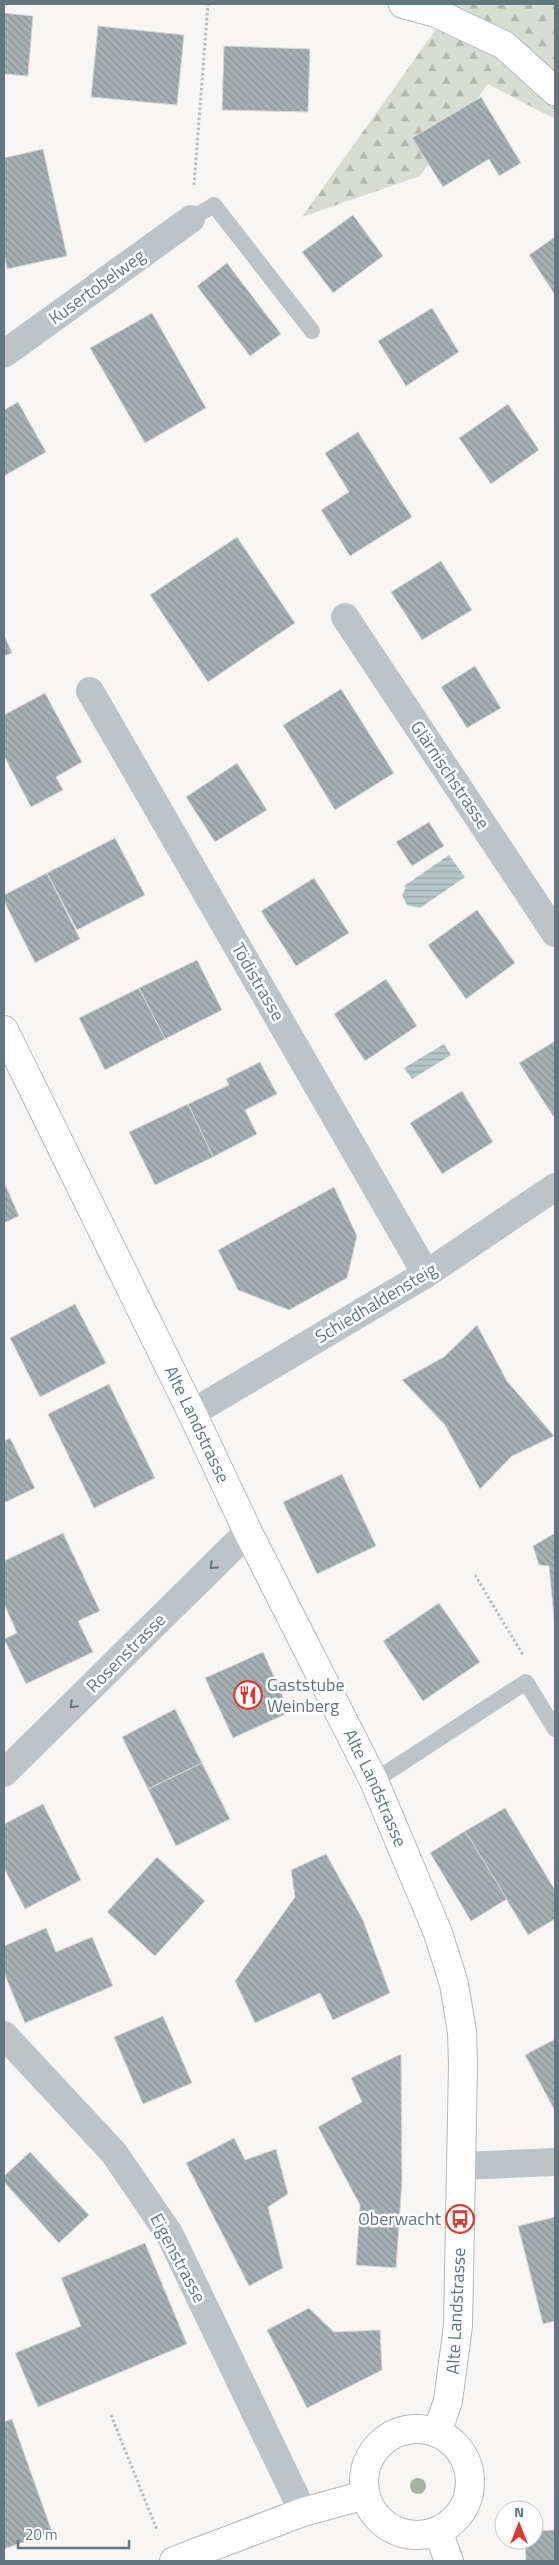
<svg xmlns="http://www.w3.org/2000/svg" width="559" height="2565" font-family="'Titillium Web',sans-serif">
	<defs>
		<pattern id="forest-firs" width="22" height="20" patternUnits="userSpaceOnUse" patternTransform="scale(1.25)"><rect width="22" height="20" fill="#d8dcd3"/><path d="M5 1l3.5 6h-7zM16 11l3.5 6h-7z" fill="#b3b7b0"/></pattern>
		<pattern id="water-rules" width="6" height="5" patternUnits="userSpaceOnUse" patternTransform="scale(1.25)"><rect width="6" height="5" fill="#b5c5c6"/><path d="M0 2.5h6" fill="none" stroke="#97a5a6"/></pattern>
		<pattern id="building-back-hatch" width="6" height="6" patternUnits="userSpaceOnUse" patternTransform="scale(1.25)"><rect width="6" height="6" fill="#a5b0b3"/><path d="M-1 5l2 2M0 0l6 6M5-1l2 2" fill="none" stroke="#8a9497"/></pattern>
	</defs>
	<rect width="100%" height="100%" fill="#f7f6f4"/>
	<polygon fill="url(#forest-firs)" points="454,4 555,4 555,119 488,84 420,176 302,217"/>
	<g fill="url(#water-rules)">
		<polygon points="449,855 465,877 420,908 407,905 402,895 406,888 404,886"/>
		<polygon points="444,1044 451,1055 412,1079 404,1068"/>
	</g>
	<g fill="url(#building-back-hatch)" stroke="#d8d8d6">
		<polygon points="4,13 33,16 28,76 4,74"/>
		<polygon points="98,26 184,35 177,105 91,97"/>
		<polygon points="224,46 310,49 308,112 222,110"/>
		<polygon points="481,97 521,163 499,176 489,159 443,187 412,138"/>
		<polygon points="43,149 67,256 7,269 4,254 4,158"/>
		<polygon points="353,215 383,256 333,293 302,252"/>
		<polygon points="555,237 555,295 529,255"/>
		<polygon points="227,263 281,334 250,356 197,286"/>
		<polygon points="432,308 459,352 406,386 378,341"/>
		<polygon points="152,313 206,408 145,443 90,348"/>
		<polygon points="18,402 46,452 4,476 4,410"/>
		<polygon points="508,404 539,450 491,484 459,438"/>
		<polygon points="358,432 412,517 350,556 321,510 349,492 325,453"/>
		<polygon points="237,537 295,623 208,682 150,595"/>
		<polygon points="441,561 472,610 422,640 391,592"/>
		<polygon points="4,635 12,653 4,656"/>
		<polygon points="475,666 501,708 467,728 441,687"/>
		<polygon points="341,689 394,773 335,810 283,725"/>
		<polygon points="45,693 82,762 56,777 63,790 31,807 4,756 4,715"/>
		<polygon points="237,763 267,810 215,842 186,797"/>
		<polygon points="429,822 444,846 412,866 396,842"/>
		<polygon points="115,838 145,895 77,930 47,873"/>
		<polygon points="47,873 80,939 35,963 4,901 4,895"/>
		<polygon points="314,878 349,933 296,966 261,911"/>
		<polygon points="477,910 515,963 466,999 428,945"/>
		<polygon points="197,960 222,1010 165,1039 139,988"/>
		<polygon points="386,979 417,1026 365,1061 334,1014"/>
		<polygon points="139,988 165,1039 105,1070 79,1018"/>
		<polygon points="555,1041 555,1115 553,1116 519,1063"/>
		<polygon points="260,1062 277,1094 245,1110 257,1134 213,1157 188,1104 229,1085 226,1079"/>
		<polygon points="462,1091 493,1142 442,1174 410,1123"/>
		<polygon points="188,1104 213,1157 155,1185 129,1132"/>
		<polygon points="4,1182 19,1216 4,1223"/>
		<polygon points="334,1187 357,1236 347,1278 289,1310 238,1290 218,1250"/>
		<polygon points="75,1304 106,1363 40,1397 10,1338"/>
		<polygon points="477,1325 507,1381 554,1436 512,1456 480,1489 445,1425 402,1380 444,1357"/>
		<polygon points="109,1384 155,1478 94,1508 48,1414"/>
		<polygon points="10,1438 35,1488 4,1503 4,1441"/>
		<polygon points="342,1474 376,1546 317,1574 283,1502"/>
		<polygon points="63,1533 100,1611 78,1621 93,1652 26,1684 4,1639 17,1633 4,1604 4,1561"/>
		<polygon points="555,1533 555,1629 549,1566 539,1565 533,1546"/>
		<polygon points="439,1603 480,1662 423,1701 383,1641"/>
		<polygon points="263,1652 290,1712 233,1738 205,1678"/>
		<polygon points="175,1709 202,1763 148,1789 122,1737"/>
		<polygon points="202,1763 230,1819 176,1846 148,1789"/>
		<polygon points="43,1804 81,1880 25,1909 4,1868 4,1824"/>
		<polygon points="505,1808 555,1890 555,1919 528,1935 465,1831"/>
		<polygon points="465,1831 507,1899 471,1921 430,1853"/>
		<polygon points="326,1854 363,1920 390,1993 333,2020 320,1993 255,2023 235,1981 295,1897 291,1870"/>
		<polygon points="157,1857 205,1901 155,1956 107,1912"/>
		<polygon points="46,1928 56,1952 92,1937 113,1986 25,2023 4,1973 4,1946"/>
		<polygon points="163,2016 192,2083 143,2104 114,2037"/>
		<polygon points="555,2039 555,2111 525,2055"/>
		<polygon points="401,2054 402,2181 396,2268 356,2265 360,2205 318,2127 362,2102 351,2078"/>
		<polygon points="234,2138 245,2160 276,2149 288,2194 268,2207 283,2268 249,2286 186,2163"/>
		<polygon points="30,2152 89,2215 59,2243 4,2182 4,2176"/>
		<polygon points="555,2217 555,2321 543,2324 518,2226"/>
		<polygon points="145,2243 187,2344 38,2407 15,2353 81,2326 61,2278"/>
		<polygon points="309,2308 334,2332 380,2330 382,2370 307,2408 267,2330"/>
		<polygon points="12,2419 52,2532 4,2549 4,2422"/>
		<polygon points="555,2530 555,2561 526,2561 525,2540 534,2540 534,2531"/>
	</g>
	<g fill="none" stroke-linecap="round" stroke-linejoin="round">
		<defs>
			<g id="secondary">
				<polyline points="403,4 436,13 504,45 555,91"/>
				<path id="s1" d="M4 1030 192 1413 248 1532 374 1781 438 1933 454 1984 462 2032 463 2064 458 2326 448 2401 437 2433"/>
				<circle cx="417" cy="2482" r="53"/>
				<polyline points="438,2531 449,2561"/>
				<polyline points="174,2561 303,2512 365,2495"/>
			</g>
		</defs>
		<use href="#secondary" stroke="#b2b9bc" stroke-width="30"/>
		<g stroke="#b8bcbe" stroke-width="3" stroke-dasharray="2.5 2.5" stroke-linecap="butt">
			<polyline points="194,185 208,4"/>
			<polyline points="475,1575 523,1655"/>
			<polyline points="111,2415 157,2530"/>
		</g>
		<g stroke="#bdc3c6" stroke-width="16">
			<polyline points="191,219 214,205 312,331"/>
			<polyline points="374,1781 526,1682 555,1729"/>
		</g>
		<g stroke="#bdc3c6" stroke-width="28">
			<polyline points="4,354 191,219"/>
			<polyline points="345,617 555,933"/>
			<polyline points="90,691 426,1274"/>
			<polyline points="192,1413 426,1274 555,1187"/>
			<polyline points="4,1773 248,1532"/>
			<polyline points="4,2035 114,2153 170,2235 303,2512"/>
			<polyline points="462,2166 555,2162"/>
		</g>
		<use href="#secondary" stroke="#fff" stroke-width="28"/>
	</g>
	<circle fill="#a9b0a4" cx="418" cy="2486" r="8"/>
	<defs><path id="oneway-chevron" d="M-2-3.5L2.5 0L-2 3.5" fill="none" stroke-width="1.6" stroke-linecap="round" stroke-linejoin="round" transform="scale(1.25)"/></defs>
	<g stroke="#63777e">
		<use href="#oneway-chevron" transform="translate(213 1566) rotate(135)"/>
		<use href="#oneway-chevron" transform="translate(73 1705) rotate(135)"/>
	</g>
	<defs>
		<symbol id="restaurant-ring" viewBox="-11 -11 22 22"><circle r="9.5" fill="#fff" stroke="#db3a30" stroke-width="1.5"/><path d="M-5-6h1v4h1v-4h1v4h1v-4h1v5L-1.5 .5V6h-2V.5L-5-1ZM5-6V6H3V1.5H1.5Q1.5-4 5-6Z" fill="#db3a30"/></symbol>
		<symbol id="bus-ring" viewBox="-11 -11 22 22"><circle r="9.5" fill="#fff" stroke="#db3a30" stroke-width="1.5"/><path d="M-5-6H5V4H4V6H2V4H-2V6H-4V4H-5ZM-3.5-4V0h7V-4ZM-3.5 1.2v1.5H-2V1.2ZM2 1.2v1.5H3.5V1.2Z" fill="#db3a30"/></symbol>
	</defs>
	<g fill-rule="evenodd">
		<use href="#restaurant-ring" x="232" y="1679" width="32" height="32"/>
		<use href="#bus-ring" x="444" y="2203" width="32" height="32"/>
	</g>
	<g text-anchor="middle" stroke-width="5" stroke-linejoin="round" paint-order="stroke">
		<g font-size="18" fill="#63777e" stroke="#fff">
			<text transform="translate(97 287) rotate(-36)" y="6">Kusertobelweg</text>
			<text transform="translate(450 775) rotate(56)" y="6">Glärnischstrasse</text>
			<text transform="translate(258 982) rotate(60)" y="6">Tödistrasse</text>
			<text transform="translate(376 1303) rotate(-31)" y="6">Schiedhaldensteig</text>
			<text dy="6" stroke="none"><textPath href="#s1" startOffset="439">Alte Landstrasse</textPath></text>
			<text transform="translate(126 1653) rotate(-45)" y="6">Rosenstrasse</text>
			<text dy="6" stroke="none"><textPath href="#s1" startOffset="844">Alte Landstrasse</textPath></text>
			<text transform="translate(178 2258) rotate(62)" y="6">Eigenstrasse</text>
			<text transform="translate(456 2311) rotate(-87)" y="6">Alte Landstrasse</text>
		</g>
		<g font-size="18" fill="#63777e" stroke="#fff" text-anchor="start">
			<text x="267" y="1691">Gaststube<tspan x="267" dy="21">Weinberg</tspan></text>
			<text x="441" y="2225" text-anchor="end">Oberwacht</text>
		</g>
	</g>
	<rect width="559" height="2565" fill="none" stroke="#63777e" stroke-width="10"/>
	<g transform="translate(519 2525)"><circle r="24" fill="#ffffff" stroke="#c1c9cb"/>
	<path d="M0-4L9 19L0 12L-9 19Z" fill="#db3a30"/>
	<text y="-8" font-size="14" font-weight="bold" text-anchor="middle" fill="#63777e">N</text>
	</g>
	<path d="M18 2540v8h111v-8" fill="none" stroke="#63777e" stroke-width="2.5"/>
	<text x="25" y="2540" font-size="15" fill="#63777e" stroke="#ffffff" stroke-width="4" paint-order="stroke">20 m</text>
</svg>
